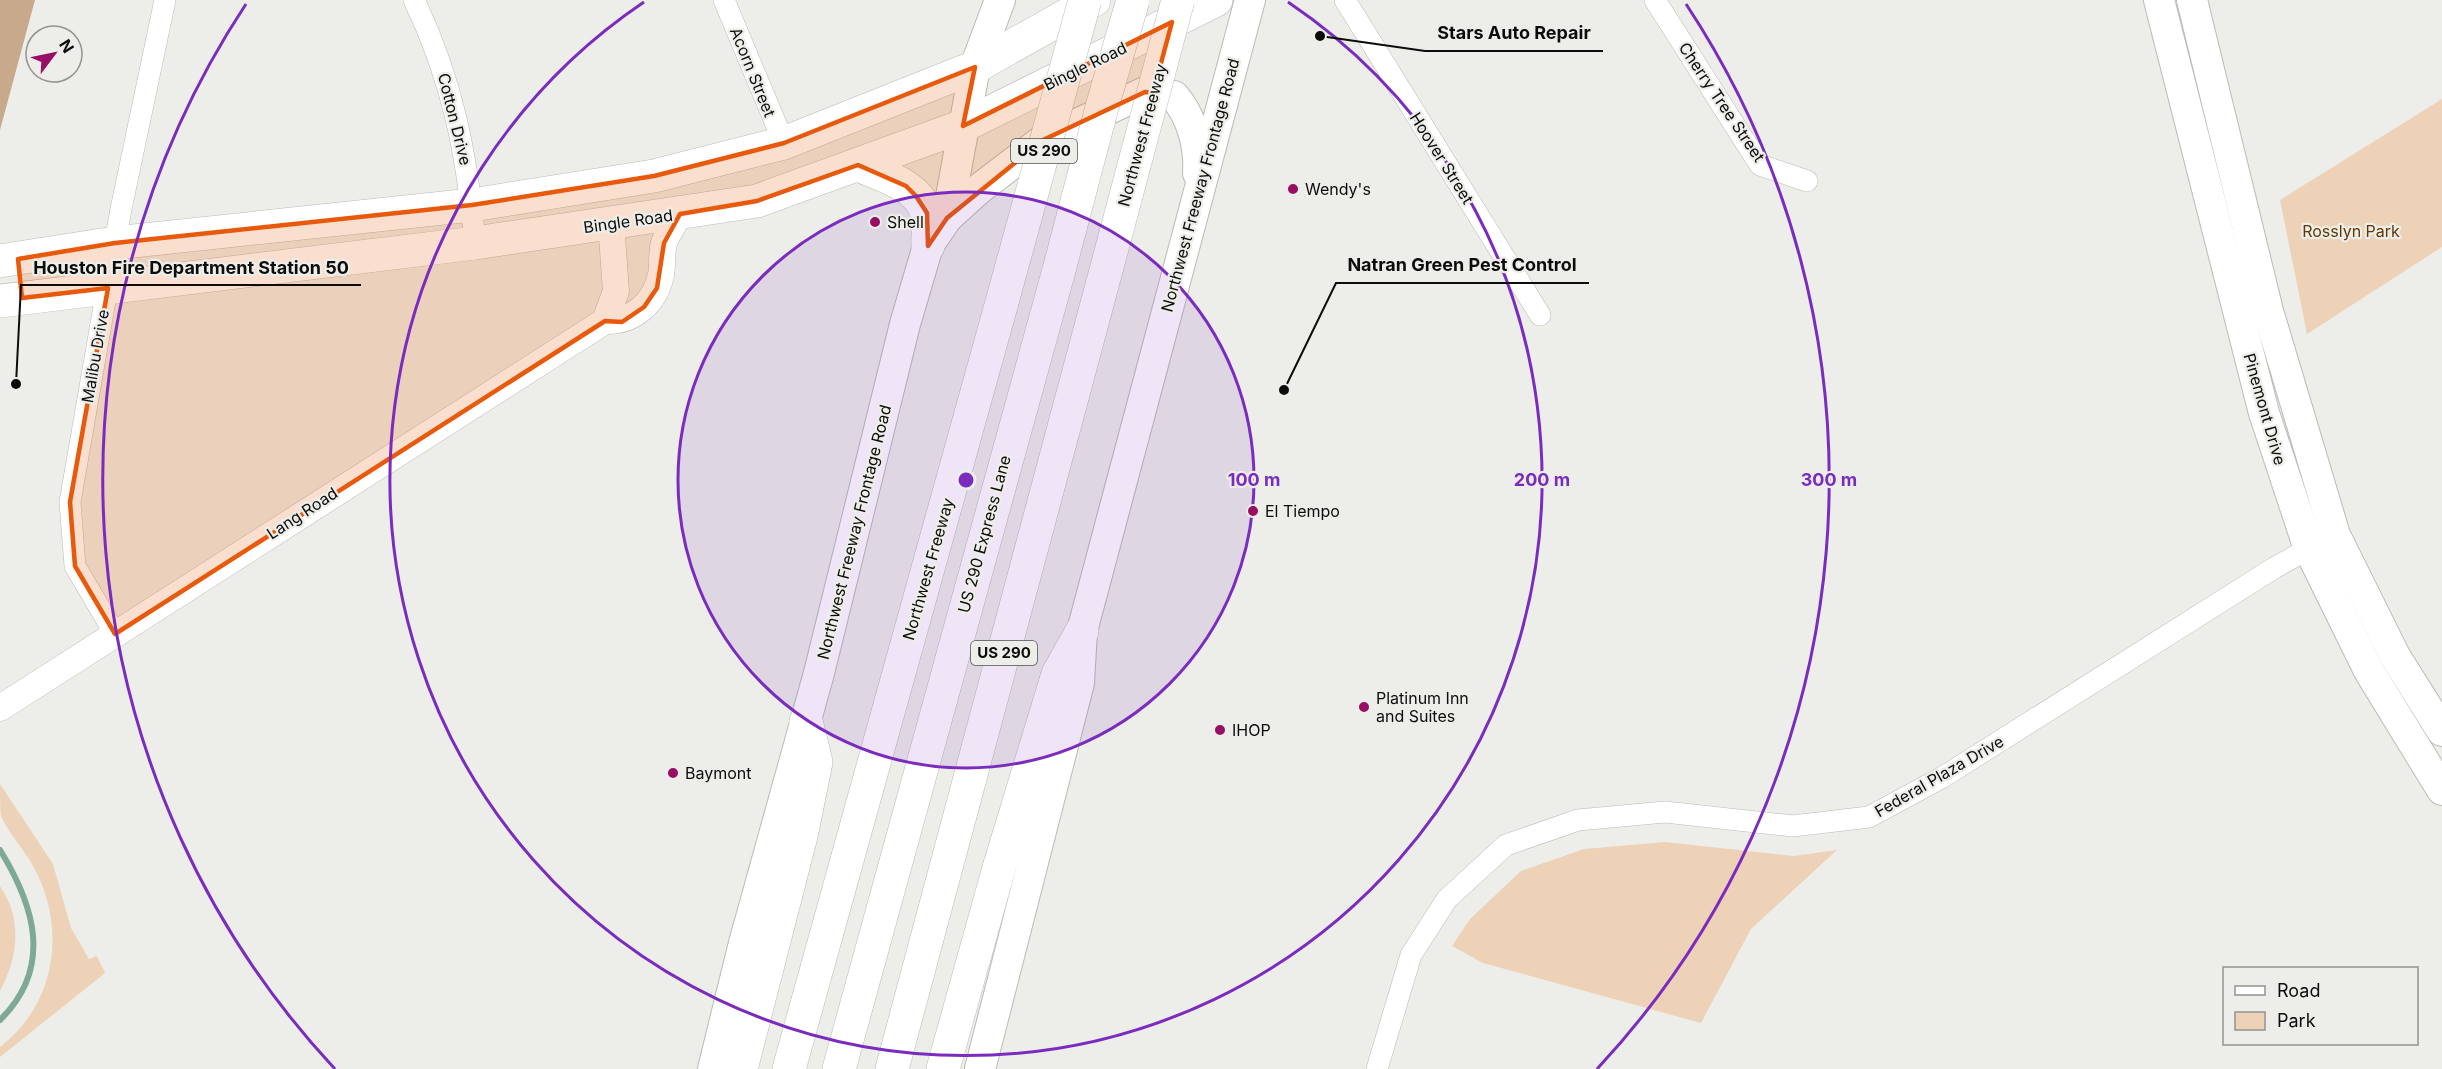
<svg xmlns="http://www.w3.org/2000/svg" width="2442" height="1069" font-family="Inter,sans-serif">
	<rect width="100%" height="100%" fill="#edeee9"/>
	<g fill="#eed2b7">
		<polygon points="2442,99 2442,247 2307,334 2280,200"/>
		<path d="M0 784 53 864 71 928 89 959 97 956 105 973 0 1057V1047C57 1003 67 927 33 866 24 849 8 833 1 816 0 807 0 793 0 784Z"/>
		<polygon points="1665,842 1794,856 1837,850 1751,929 1701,1023 1483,963 1452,946 1470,919 1521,871 1584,849"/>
		<path d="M0 886C23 920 18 957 0 991Z"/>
	</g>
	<polygon fill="#c8a98b" points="0,0 35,0 0,130"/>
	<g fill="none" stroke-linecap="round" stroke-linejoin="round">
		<path stroke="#7ea996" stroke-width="6" d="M0 850C34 905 54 967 0 1020"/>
		<defs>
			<g id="minor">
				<path d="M414 0C453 81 467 155 475 243"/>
				<polyline points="724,0 784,143"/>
				<polyline points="1345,0 1540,315"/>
				<polyline points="1655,0 1760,165 1807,181"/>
				<polyline points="115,634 75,566 70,502 121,209 165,0"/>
				<polyline points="1377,1069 1411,955 1447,899 1506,845 1578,820 1665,812 1793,826 1869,817 1943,777 2274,568 2321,542"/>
			</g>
			<g id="tertiary">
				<path d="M605 321C633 322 655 303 661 275 663 265 661 253 664 243 667 233 675 223 680 214"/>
				<polyline points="0,708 605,321 616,291 611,223"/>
			</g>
			<g id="secondary">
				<polyline points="2159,0 2264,413 2309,549 2369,671 2442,790"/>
				<polyline points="2192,0 2268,311 2335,535 2395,656 2442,731"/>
				<path d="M947 218 979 189 1043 140 1145 92 1174 96C1191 115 1200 146 1198 173"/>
				<polyline points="713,1069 744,943 819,673 905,324 928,246 947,218 975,67 1000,0"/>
				<polyline points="980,1069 1079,683 1082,631 1250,0"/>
			</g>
			<g id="primary">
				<path d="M858 165C883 176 917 184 927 213 930 222 927 236 928 246"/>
				<polyline points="0,261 115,243 472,205 654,176 784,143 975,67 1094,0"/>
				<polyline points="0,301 475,243 757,201 963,126 1216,0"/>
			</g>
			<g id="motorway">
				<polyline points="741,1069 801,836 816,762 806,721"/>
				<polyline points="789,1069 1002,302"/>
				<polyline points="839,1069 1059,270"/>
				<polyline points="892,1069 1115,237"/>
				<polyline points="943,1069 999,868 1058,674 1082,631"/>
			</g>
		</defs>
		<use href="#minor" stroke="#babbb6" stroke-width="22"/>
		<use href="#tertiary" stroke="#babbb6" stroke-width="27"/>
		<use href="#secondary" stroke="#babbb6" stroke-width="32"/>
		<use href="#primary" stroke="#babbb6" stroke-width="34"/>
		<use href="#motorway" stroke="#babbb6" stroke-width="34"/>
		<use href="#minor" stroke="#fff" stroke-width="21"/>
		<use href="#tertiary" stroke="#fff" stroke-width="26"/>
		<use href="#secondary" stroke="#fff" stroke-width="30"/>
		<use href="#primary" stroke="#fff" stroke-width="33"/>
		<use href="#motorway" stroke="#fff" stroke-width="33"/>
		<defs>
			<g id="motorway-bridge">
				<polyline points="1115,237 1178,0"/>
				<polyline points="1059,270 1102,107 1133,0"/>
				<polyline points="1002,302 1085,0"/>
			</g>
		</defs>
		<use href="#motorway-bridge" stroke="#babbb6" stroke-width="34" stroke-linecap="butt"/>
		<use href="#motorway-bridge" stroke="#fff" stroke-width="33"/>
	</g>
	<path fill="#e8590c" fill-opacity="0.2" stroke="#e8590c" stroke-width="4.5" stroke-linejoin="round" d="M1172 22 1153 93 1145 92 1043 140 947 218 928 246 927 213 916 196 906 186 858 165 757 201 680 214 664 243 657 288 644 307 622 322 605 321 115 634 75 566 70 502 108 288 22 298 18 259 115 243 472 205 654 176 784 143 975 67 963 126Z"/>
	<circle cx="966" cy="480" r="288" fill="#7b2cbf" fill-opacity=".12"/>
	<g fill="none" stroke="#7b2cbf" stroke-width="3">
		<circle cx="966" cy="480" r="288"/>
		<path d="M1288 2A576 576 0 1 1 644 2"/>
		<path d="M335 1069A863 863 0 0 1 246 4M1686 4A863 863 0 0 1 1597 1069"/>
	</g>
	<g fill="#970e64" stroke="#edeee9" stroke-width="2">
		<circle cx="1293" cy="189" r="6"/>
		<circle cx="875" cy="222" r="6"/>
		<circle cx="1253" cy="511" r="6"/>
		<circle cx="1364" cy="707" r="6"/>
		<circle cx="1220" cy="730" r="6"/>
		<circle cx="673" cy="773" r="6"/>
	</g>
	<g text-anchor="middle" stroke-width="4.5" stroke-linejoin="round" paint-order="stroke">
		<g fill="#edeee9" stroke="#50504d" stroke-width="1.5">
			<rect x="1011" y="139" width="66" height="24" rx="4.5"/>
			<rect x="971" y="641" width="66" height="24" rx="4.5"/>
		</g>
		<g font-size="15" font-weight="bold" fill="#0c0c0a">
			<text x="1044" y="156">US 290</text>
			<text x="1004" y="658">US 290</text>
		</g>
		<g font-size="16" fill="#0c0c0a" stroke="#edeee9">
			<text transform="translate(1085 66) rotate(-26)" y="6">Bingle Road</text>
			<text transform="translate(753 72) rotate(68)" y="6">Acorn Street</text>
			<text transform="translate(1722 102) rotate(56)" y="6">Cherry Tree Street</text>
			<text transform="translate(455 119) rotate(76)" y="6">Cotton Drive</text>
			<text transform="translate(1142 135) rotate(-75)" y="6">Northwest Freeway</text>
			<text transform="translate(1442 158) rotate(58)" y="6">Hoover Street</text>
			<text transform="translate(1200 185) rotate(-75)" y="6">Northwest Freeway Frontage Road</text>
			<text transform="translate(628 221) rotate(-8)" y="6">Bingle Road</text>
			<text transform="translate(95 356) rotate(-80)" y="6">Malibu Drive</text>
			<text transform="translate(2265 409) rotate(74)" y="6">Pinemont Drive</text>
			<text transform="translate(302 513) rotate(-33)" y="6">Lang Road</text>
			<text transform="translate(854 532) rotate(-76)" y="6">Northwest Freeway Frontage Road</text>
			<text transform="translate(984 534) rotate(-75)" y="6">US 290 Express Lane</text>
			<text transform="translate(928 569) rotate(-74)" y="6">Northwest Freeway</text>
			<text transform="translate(1939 776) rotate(-30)" y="6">Federal Plaza Drive</text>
		</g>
		<g font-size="16" fill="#0c0c0a" stroke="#edeee9" text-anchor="start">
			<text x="1305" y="195">Wendy's</text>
			<text x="887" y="228">Shell</text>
			<text x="1265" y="517">El Tiempo</text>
			<text x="1376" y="704">Platinum Inn<tspan x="1376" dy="18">and Suites</tspan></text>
			<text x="1232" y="736">IHOP</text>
			<text x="685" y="779">Baymont</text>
		</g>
		<g font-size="16" fill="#613802" stroke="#edeee9">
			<text x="2351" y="237">Rosslyn Park</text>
		</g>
	</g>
	<circle cx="966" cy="480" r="9" fill="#7b2cbf" stroke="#edeee9" stroke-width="3"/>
	<g font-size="18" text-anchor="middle" font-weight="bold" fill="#7b2cbf" stroke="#edeee9" stroke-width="4.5" stroke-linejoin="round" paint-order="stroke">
		<text x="1254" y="486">100 m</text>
		<text x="1542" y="486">200 m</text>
		<text x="1829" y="486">300 m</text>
	</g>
	<path fill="none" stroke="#0c0c0a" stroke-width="2" d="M1320 36L1425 51H1603M1284 390L1336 283H1589M16 384L21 285H361"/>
	<g fill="#0c0c0a" stroke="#edeee9" stroke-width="2">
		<circle cx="1320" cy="36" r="6"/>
		<circle cx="1284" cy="390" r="6"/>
		<circle cx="16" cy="384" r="6"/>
	</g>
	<g font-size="18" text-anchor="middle" font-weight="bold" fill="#0c0c0a" stroke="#edeee9" stroke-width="4.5" stroke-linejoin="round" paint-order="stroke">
		<text x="1514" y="39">Stars Auto Repair</text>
		<text x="1462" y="271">Natran Green Pest Control</text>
		<text x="191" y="274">Houston Fire Department Station 50</text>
	</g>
	<rect x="2223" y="967" width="195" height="78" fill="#edeee9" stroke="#939490" stroke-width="1.5"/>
	<rect x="2235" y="986" width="30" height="9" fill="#ffffff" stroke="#939490" stroke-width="1.5"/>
	<text x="2277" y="997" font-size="18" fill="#0c0c0a">Road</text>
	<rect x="2235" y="1012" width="30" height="18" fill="#eed2b7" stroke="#939490" stroke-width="1.5"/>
	<text x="2277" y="1027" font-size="18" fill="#0c0c0a">Park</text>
	<g transform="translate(54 54) rotate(58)"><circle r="28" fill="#edeee9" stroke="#939490" stroke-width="1.5"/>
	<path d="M0-4.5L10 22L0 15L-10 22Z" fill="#970e64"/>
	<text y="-9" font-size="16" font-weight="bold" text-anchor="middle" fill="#0c0c0a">N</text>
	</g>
</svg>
